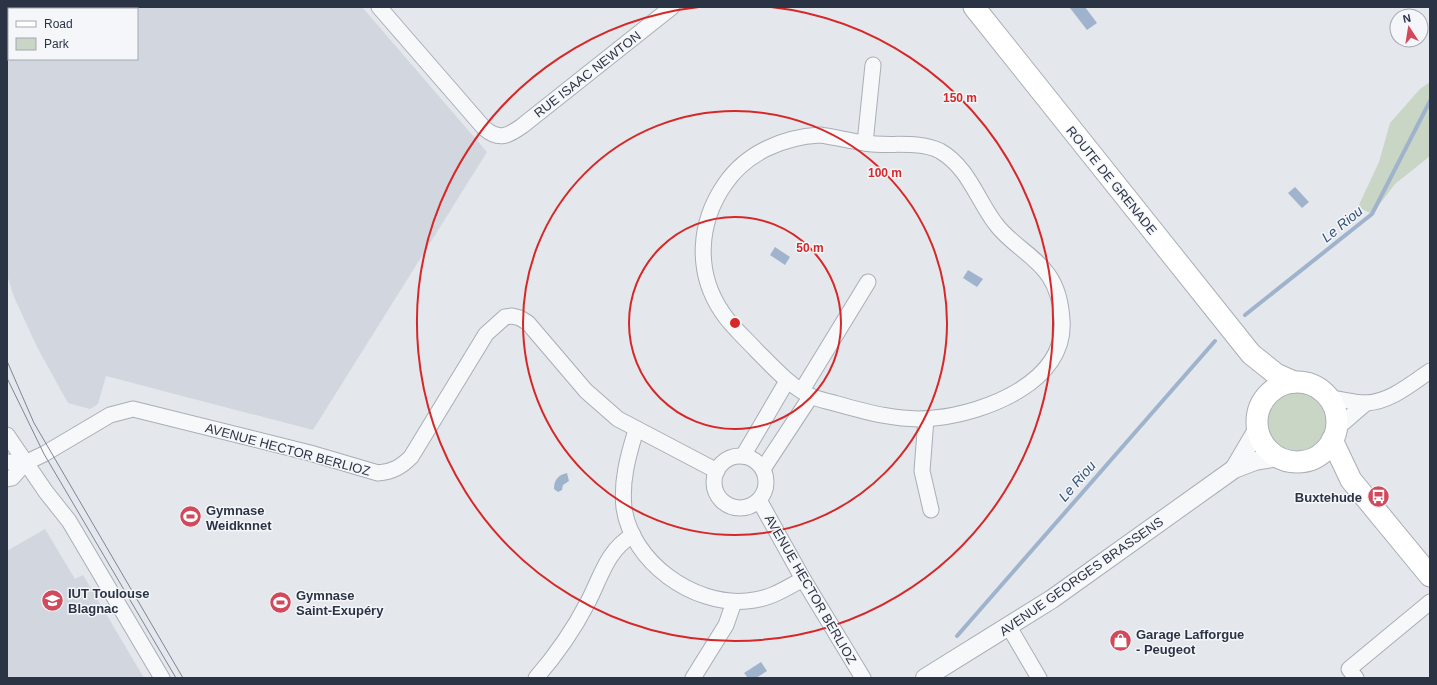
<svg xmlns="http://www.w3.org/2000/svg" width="1437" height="685" font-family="Arial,sans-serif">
	<rect width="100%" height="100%" fill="#e4e7ec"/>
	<g fill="#d2d6de" fill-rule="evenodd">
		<path d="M7 7H362L487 152 313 430 106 376 98 404 90 409 68 403 38 349 14 297 7 275ZM9 9H137V59H9Z"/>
		<polygon points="45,529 75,579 83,575 144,678 7,678 7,551"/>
	</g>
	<g fill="#c9d6c5">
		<polygon points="1430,82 1430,156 1395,184 1372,214 1358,207 1379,162 1390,123 1420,89"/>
		<circle cx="1297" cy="422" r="30"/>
	</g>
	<g fill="#9fb4cc">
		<polygon points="1072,7 1085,7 1097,23 1087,30 1070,8"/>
		<polygon points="1295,187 1309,202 1302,208 1288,193"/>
		<polygon points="775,247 790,257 785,265 770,255"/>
		<polygon points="968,270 983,279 977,287 963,278"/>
		<path d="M567 473 569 481 563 485 562 490 558 492 554 489C554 480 558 475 567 473Z"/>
		<polygon points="761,662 767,671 756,678 748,678 744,673"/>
	</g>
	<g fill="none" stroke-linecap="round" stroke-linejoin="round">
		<g stroke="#9fb4cc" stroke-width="4">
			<polyline points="1245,315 1372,214 1430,101"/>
			<polyline points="957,636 1215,341"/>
		</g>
		<defs>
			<g id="minor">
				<path d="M379 7 484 128C499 141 508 136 522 126L672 7"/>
				<path d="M820 135C835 137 850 141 865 143 889 147 919 140 940 151 968 167 977 199 995 223 1010 244 1035 255 1049 276 1058 289 1061 304 1062 320 1067 382 985 413 934 418 901 422 866 412 834 403 827 401 817 399 810 396 789 385 773 367 756 350 745 338 731 326 722 312 695 272 698 223 725 184 746 153 783 137 820 135Z"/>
				<polyline points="865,143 873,65"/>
				<polyline points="802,390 868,282"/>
				<path d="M1329 398C1341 399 1354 403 1366 403 1390 402 1411 384 1430 371"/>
				<polyline points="926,419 922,471 931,510"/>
				<polyline points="1336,429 1366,403"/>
				<path d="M636 430C628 456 621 481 624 508 632 562 693 606 747 601 768 600 785 589 803 579"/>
				<polyline points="7,435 46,492 69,521 162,678"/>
				<polyline points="743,456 787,381"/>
				<circle cx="740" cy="482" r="26"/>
				<path d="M7 462 25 463 44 454 110 415 133 409 310 453 378 473C392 472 401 467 411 457L486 334 505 317 512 316 520 318 528 323 586 391 618 419 717 471"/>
				<polyline points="763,469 811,396"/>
				<polyline points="7,479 12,478 25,463"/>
				<polyline points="759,500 803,579 863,678"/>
				<polyline points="1009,627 1039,678"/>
				<path d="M536 678C556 655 574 629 588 602 601 577 607 550 633 535"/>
				<polyline points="693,678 726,625 734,602"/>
				<polyline points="1356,678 1349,669 1430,602"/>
			</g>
			<g id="tertiary">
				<polyline points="1234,469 1257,430"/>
				<polyline points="925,678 1052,599 1234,469 1255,461 1278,457"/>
			</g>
			<g id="secondary">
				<polyline points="974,7 1251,354 1276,374 1294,382"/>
				<circle cx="1297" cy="422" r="40"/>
				<polyline points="1332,440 1351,480 1430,576"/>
			</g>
		</defs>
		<use href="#minor" stroke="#a9aeb7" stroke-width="17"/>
		<use href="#tertiary" stroke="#a9aeb7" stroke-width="20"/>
		<use href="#secondary" stroke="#a9aeb7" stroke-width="23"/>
		<use href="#minor" stroke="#f7f8fa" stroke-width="15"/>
		<use href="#tertiary" stroke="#f7f8fa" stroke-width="18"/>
		<use href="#secondary" stroke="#fff" stroke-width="21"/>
		<g stroke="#7d8696" stroke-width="1">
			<polyline points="7,361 34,423 183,678"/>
			<polyline points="7,378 44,454 176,678"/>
		</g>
	</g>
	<g fill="none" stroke="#d62828" stroke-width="2">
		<circle cx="735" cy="323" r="106"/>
		<circle cx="735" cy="323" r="212"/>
		<path d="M771 7A318 318 0 1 1 699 7"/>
	</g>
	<defs>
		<symbol id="bus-disc" viewBox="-11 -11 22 22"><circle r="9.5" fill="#d1495b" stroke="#f4f6f9"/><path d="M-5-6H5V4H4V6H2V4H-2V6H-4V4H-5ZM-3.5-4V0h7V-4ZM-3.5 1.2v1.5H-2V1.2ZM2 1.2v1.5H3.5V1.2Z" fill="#fff"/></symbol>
		<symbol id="stadium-disc" viewBox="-11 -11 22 22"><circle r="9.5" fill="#d1495b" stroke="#f4f6f9"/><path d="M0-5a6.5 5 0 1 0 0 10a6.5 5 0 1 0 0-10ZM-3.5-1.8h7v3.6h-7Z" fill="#fff"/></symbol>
		<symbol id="university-disc" viewBox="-11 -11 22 22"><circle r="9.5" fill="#d1495b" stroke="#f4f6f9"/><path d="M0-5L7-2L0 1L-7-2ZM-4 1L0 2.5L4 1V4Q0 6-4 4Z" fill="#fff"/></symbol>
		<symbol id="shop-disc" viewBox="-11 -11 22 22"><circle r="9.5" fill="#d1495b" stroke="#f4f6f9"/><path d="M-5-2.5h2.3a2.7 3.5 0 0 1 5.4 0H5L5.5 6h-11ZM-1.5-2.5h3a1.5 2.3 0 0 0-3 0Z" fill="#fff"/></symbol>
	</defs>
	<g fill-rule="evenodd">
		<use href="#bus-disc" x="1366" y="484" width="25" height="25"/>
		<use href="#stadium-disc" x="178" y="504" width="25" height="25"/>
		<use href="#university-disc" x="40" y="588" width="25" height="25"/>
		<use href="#stadium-disc" x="268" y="590" width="25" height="25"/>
		<use href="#shop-disc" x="1108" y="628" width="25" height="25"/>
	</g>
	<g text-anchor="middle" stroke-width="3" stroke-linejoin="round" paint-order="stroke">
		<g font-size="13" fill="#2b3445" stroke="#f4f6f9">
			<text transform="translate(587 74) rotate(-38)" y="5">RUE ISAAC NEWTON</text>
			<text transform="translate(1112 180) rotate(51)" y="5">ROUTE DE GRENADE</text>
			<text transform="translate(288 449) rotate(15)" y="5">AVENUE HECTOR BERLIOZ</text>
			<text transform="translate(1081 576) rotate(-35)" y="5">AVENUE GEORGES BRASSENS</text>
			<text transform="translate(811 589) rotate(60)" y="5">AVENUE HECTOR BERLIOZ</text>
		</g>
		<g font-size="13" font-weight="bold" fill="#2b3445" stroke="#f4f6f9" text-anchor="start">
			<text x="1362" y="502" text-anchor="end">Buxtehude</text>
			<text x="206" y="515">Gymnase<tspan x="206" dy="15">Weidknnet</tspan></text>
			<text x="68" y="598">IUT Toulouse<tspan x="68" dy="15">Blagnac</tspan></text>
			<text x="296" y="600">Gymnase<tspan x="296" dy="15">Saint-Exupéry</tspan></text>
			<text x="1136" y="639">Garage Lafforgue<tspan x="1136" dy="15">- Peugeot</tspan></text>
		</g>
		<g font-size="14" font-style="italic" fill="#34527a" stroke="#f4f6f9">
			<text transform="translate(1342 224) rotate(-39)" y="5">Le Riou</text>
			<text transform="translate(1077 481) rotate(-49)" y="5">Le Riou</text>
		</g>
	</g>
	<circle cx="735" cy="323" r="6" fill="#d62828" stroke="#f4f6f9" stroke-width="2"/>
	<g font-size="12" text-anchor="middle" font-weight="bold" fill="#d62828" stroke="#f4f6f9" stroke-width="3" stroke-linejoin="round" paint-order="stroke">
		<text x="960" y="102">150 m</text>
		<text x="885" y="177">100 m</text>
		<text x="810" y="252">50 m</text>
	</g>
	<rect width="1437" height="685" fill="none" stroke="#2b3445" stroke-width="16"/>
	<rect x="8" y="8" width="130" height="52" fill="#f4f6f9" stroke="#a4a8b1"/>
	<rect x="16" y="21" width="20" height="6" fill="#ffffff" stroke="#a4a8b1"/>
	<text x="44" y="28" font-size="12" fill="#2b3445">Road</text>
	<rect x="16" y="38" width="20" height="12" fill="#c9d6c5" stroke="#a4a8b1"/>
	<text x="44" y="48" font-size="12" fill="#2b3445">Park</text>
	<g transform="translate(1409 28) rotate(348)"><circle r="19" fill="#f4f6f9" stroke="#a4a8b1"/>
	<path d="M0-3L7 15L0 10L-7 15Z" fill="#d1495b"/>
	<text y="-6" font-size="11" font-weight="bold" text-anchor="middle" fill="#2b3445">N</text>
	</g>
</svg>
